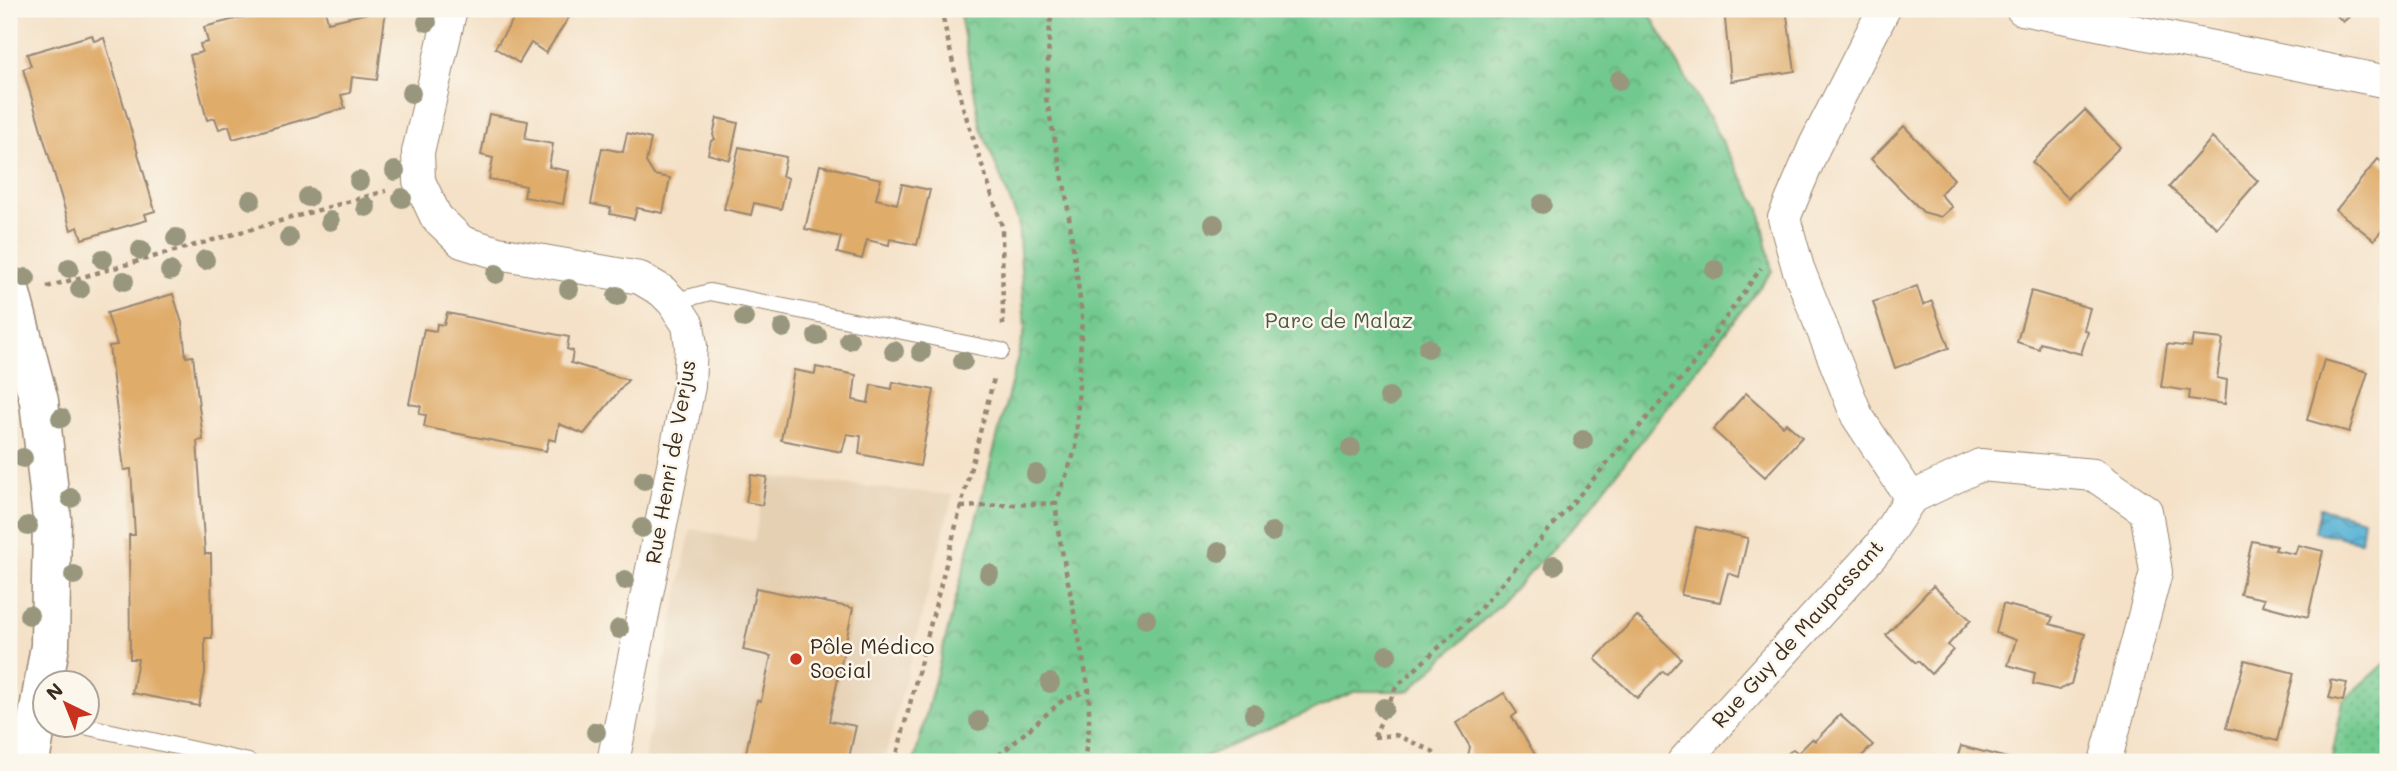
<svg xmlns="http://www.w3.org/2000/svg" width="2397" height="771" font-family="Mali,sans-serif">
	<defs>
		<pattern id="grass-dots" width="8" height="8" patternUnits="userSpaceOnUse" patternTransform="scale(1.75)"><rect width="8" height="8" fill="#72c98f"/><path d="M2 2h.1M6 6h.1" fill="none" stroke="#5fa374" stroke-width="1.8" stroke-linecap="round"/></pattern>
		<pattern id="park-crowns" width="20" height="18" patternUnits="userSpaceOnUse" patternTransform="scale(1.75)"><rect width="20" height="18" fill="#72c98f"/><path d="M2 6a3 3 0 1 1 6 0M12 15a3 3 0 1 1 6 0" fill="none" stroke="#5fa374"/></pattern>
		<pattern id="water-waves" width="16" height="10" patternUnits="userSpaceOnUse" patternTransform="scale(1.75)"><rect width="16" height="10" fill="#59b3d6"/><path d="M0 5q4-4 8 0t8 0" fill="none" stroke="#4b92ad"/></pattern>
	</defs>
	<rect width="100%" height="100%" fill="#fbf7ec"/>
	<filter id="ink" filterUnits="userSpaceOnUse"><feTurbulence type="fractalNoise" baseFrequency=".0143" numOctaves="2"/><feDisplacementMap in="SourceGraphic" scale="14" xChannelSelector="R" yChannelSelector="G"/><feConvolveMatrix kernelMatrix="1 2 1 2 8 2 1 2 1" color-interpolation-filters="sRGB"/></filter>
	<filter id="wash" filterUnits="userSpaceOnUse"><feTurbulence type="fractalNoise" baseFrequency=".00686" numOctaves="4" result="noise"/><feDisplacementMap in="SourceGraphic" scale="28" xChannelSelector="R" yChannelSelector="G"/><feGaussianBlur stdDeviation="1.57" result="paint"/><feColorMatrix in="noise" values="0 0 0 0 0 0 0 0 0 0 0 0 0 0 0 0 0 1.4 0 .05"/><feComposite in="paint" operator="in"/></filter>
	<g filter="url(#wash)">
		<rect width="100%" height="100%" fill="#f4e1c7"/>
		<polygon fill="#e5d0b4" points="767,477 953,495 884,762 644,762 691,529 754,541"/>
		<polygon fill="url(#grass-dots)" stroke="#567a56" stroke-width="2" points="2388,661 2388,762 2331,762 2343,701"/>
		<polygon fill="url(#park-crowns)" stroke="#567a56" stroke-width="2" points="959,9 1647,9 1760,209 1772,271 1582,518 1499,605 1409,691 1356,691 1193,762 914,762 1025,329 1018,221 981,128"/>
		<polygon fill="url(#water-waves)" stroke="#4a6e7a" stroke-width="2" points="2320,508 2364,519 2361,541 2315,532"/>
		<g id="blocks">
			<g fill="#dfac6a">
				<polygon points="275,9 325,9 328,22 386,9 377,80 352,77 350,93 341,95 345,108 233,139 229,126 219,129 215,118 207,120 190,55 202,52 200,44 208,42 204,27"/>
				<polygon points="520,9 570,9 568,12 571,14 546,53 531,43 519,63 495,48"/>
				<polygon points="1724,9 1786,9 1795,71 1731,81"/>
				<polygon points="2331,9 2358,9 2343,22"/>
				<polygon points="92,35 94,41 104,38 155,211 145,214 147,220 82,239 78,227 71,230 23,69 31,66 27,54"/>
				<polygon points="2085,110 2120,147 2068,198 2032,162"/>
				<polygon points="489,114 528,121 525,139 553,144 549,167 569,171 563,204 524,197 526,186 489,179 493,158 481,155"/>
				<polygon points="717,118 738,123 730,160 708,154 711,141 715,139 713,135"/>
				<polygon points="1904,126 1954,179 1940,194 1952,207 1941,217 1923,212 1871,159"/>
				<polygon points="627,133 651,139 646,162 654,175 670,178 663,213 637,208 634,219 610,214 611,208 591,204 602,148 623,152"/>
				<polygon points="2212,138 2258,181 2217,228 2169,187"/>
				<polygon points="739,147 786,157 782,176 788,178 781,209 754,203 751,215 724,209"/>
				<polygon points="2378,159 2388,167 2388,231 2384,228 2374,240 2336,210"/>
				<polygon points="820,165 881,179 876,199 897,204 902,184 930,190 917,245 890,239 889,245 867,240 862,259 837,253 841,237 805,229"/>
				<polygon points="1917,286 1923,305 1932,301 1949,348 1895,368 1873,302"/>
				<polygon points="2031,291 2090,308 2084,330 2088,332 2081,354 2040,343 2039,349 2017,342"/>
				<polygon points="173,294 182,323 186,357 193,356 203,440 197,441 205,554 211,554 212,638 205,638 205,673 199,706 132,693 138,659 130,659 129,535 135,535 131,469 124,470 109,346 117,345 107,313"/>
				<polygon points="447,313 569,337 567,349 573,351 571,363 628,380 584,434 559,424 556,441 549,439 546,451 424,427 426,415 419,414 421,406 409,404 424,329 436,331 437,324 444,325"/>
				<polygon points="2193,336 2223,339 2217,378 2227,380 2225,404 2189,399 2190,391 2161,387 2167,344 2191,347"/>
				<polygon points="2324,360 2368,372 2349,432 2307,420"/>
				<polygon points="816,367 856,375 853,400 868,403 871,385 892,389 893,382 934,390 920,466 859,454 861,436 847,434 842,452 781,440 794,370 815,374"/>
				<polygon points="1746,393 1783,426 1786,423 1802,437 1765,477 1713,430"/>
				<polygon points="751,475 767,477 762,505 746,502"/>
				<polygon points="1696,527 1748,538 1739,577 1728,573 1720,602 1681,595"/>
				<polygon points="2252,541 2277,546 2275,550 2295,554 2298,545 2323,551 2308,617 2262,605 2264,599 2240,594"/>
				<polygon points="1933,586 1971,620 1948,645 1953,650 1931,674 1918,661 1916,663 1886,635"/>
				<polygon points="756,588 853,608 829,721 856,726 848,762 744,762 757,700 761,701 771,656 743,650"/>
				<polygon points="2003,604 2053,617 2050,624 2085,634 2071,684 2059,690 2033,684 2035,673 2008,665 2016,640 1996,633"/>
				<polygon points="1637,616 1681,658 1667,674 1663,671 1637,698 1595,659"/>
				<polygon points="2245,660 2294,673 2277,741 2226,728"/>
				<polygon points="2330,680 2347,683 2343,701 2329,698 2332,688"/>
				<polygon points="1504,693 1517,713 1512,717 1536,756 1526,762 1481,762 1479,759 1468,756 1470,747 1456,723"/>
				<polygon points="1840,715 1873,745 1856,762 1779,762 1793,749 1798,753 1812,739 1815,741"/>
				<polygon points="1961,746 2011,759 2010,762 1956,762"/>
			</g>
		</g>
	</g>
	<g filter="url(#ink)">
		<use href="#blocks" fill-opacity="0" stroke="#988672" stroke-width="2"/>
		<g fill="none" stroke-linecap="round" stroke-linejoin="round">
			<defs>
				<g id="service">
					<polyline points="673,302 710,292 1001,351"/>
					<polyline points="84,726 249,762"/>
				</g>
				<g id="minor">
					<polyline points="451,9 418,152 419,181 436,217 462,242 498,253 640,278 662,291 673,302 688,325 691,346 689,386 613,762"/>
					<polyline points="2022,9 2388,82"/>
					<polyline points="1911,498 1980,465 2094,475 2146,511 2156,572 2105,762"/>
					<polyline points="1683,762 1879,547 1911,498 1857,416 1798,268 1784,218 1815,145 1884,9"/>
				</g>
				<polyline id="tertiary" points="9,286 39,401 52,519 50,646 30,762"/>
			</defs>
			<use href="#service" stroke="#988672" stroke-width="18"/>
			<use href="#minor" stroke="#988672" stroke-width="34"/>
			<use href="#tertiary" stroke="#988672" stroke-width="41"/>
			<g stroke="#988672" stroke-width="4.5" stroke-dasharray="5 5" stroke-linecap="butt">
				<polyline points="941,9 962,104 1002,226 1003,325"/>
				<polyline points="1056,9 1050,22 1046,98 1066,194 1082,315 1076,448 1056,503 1057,525 1089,690 1089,728 1084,762"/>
				<polyline points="47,287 386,191"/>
				<polyline points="961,507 1056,503"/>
				<polyline points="1374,737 1396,687 1477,612 1688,371 1761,268"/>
				<polyline points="1374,737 1396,735 1432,751 1439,762"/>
				<polyline points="895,762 994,378"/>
				<polyline points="991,762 1063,700 1089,690"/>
			</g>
			<use href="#service" stroke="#fff" stroke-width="16"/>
			<use href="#minor" stroke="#fff" stroke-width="32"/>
			<use href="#tertiary" stroke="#fff" stroke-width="38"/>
		</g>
		<g fill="#98977d">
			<circle cx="427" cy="22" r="10"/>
			<circle cx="1619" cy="80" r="10"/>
			<circle cx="411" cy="93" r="10"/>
			<circle cx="395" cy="171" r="10"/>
			<circle cx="359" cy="181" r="10"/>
			<circle cx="308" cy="197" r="10"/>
			<circle cx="402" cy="198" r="10"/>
			<circle cx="251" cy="200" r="10"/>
			<circle cx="1542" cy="204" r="10"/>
			<circle cx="366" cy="207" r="10"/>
			<circle cx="330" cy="221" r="10"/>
			<circle cx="1214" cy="224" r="10"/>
			<circle cx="176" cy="238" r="10"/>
			<circle cx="289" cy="238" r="10"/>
			<circle cx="141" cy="250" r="10"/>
			<circle cx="103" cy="259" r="10"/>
			<circle cx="205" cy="260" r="10"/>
			<circle cx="69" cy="268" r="10"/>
			<circle cx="1715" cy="270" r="10"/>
			<circle cx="170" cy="271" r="10"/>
			<circle cx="496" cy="274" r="10"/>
			<circle cx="26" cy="278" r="10"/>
			<circle cx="124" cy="281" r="10"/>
			<circle cx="80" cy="289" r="10"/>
			<circle cx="569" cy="289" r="10"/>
			<circle cx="617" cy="296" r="10"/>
			<circle cx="744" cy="318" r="10"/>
			<circle cx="783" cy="328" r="10"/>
			<circle cx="817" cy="336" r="10"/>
			<circle cx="849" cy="340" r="10"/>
			<circle cx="1428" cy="348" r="10"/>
			<circle cx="894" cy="351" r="10"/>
			<circle cx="921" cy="352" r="10"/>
			<circle cx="963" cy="361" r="10"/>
			<circle cx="1389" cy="397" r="10"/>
			<circle cx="61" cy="418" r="10"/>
			<circle cx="1583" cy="440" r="10"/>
			<circle cx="1351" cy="448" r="10"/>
			<circle cx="23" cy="458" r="10"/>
			<circle cx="1036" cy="474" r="10"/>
			<circle cx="644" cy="480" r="10"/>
			<circle cx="71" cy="498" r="10"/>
			<circle cx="28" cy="526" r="10"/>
			<circle cx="642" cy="528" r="10"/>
			<circle cx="1272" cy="532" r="10"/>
			<circle cx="1219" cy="552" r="10"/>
			<circle cx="1554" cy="565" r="10"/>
			<circle cx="989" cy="574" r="10"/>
			<circle cx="74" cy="575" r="10"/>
			<circle cx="625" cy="580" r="10"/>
			<circle cx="29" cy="615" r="10"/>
			<circle cx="1146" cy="619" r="10"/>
			<circle cx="619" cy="629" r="10"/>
			<circle cx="1387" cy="655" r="10"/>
			<circle cx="1050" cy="683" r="10"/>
			<circle cx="1384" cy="708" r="10"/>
			<circle cx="1254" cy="714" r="10"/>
			<circle cx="979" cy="721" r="10"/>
			<circle cx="596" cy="732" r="10"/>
		</g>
	</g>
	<circle fill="#c8321e" stroke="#fbf7ec" stroke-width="2.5" cx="796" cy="659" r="7"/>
	<g text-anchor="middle" stroke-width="5" stroke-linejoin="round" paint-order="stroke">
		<g font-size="21" fill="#4c5a40" stroke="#fbf7ec">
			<text x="1339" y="328">Parc de Malaz</text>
		</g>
		<g font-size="21" fill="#3b2a1e" stroke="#fbf7ec">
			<text transform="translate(671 462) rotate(-80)" y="7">Rue Henri de Verjus</text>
			<text transform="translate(1798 634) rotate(-48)" y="7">Rue Guy de Maupassant</text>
		</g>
		<g font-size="21" fill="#3b2a1e" stroke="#fbf7ec" text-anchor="start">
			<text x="810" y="654">Pôle Médico<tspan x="810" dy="24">Social</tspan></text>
		</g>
	</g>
	<rect width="2397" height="771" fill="none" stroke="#fbf7ec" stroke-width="35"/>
	<g transform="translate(66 704) rotate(317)"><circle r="33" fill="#fbf7ec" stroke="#aea59a" stroke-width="2"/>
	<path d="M0-5L12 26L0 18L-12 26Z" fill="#c8321e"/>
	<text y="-10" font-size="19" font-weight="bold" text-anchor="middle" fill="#3b2a1e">N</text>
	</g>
</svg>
